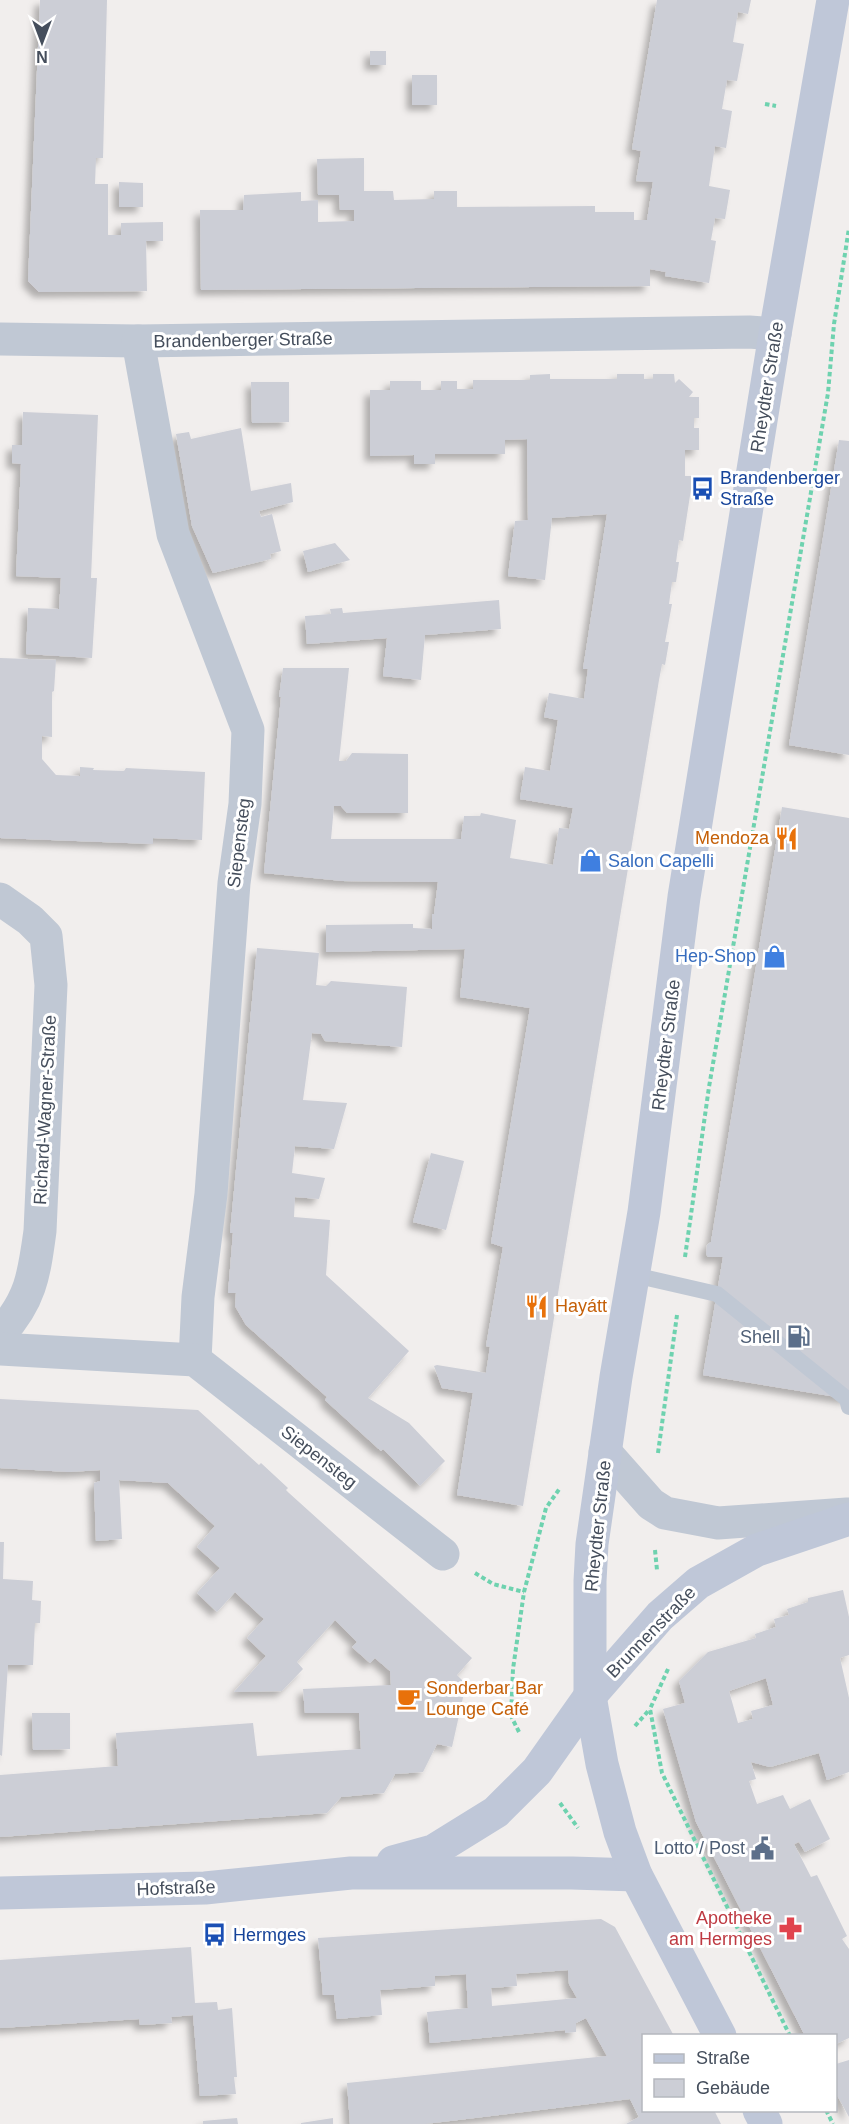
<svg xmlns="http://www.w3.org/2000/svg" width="849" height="2124" font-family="Arial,sans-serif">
	<defs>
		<filter id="shadow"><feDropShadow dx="-5.5" dy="5.5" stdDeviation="3" flood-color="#0004"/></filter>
	</defs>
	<rect width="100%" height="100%" fill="#f1eeed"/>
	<g fill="#ccced6" fill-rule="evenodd" filter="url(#shadow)">
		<polygon points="40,0 107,0 103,158 96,158 95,184 108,184 108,235 121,235 121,223 163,222 163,241 146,241 147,291 39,292 28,281"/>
		<polygon points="657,0 751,0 748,14 738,12 733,42 744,44 737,81 727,80 722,109 732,111 726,148 715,146 709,186 730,190 725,219 715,218 711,240 716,241 709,283 665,276 666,272 650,269 650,286 201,290 200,210 243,210 244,195 301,192 301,201 318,200 318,222 354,221 354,210 340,210 339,195 318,195 317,159 364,158 364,191 393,191 394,200 434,199 434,191 457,191 457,207 595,206 595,212 634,212 634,220 647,220 653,182 636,181 641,151 632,149"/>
		<rect x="370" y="51" width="16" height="14"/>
		<rect x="412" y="75" width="25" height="30"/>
		<polygon points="119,182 143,183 143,207 119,207"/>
		<polygon points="550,374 550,379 617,379 617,374 644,374 644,379 653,379 653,374 674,374 675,383 679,379 693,392 689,397 699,397 699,418 694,418 694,428 699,428 699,450 685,450 685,476 693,476 683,541 679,540 676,562 679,562 676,582 672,582 669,604 672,604 665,642 669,642 665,665 662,664 659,680 523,1506 457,1495 473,1393 442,1388 434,1366 437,1365 486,1373 490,1347 486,1346 503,1247 491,1243 530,1008 460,997 465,949 326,952 326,925 413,924 413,928 432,929 432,914 434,914 438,882 343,881 264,873 281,697 279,697 283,668 349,668 339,761 346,761 352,753 408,754 408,813 347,813 341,806 334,806 331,839 461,839 464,816 480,816 481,813 516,820 510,858 553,865 559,828 569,829 573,808 520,799 525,767 550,771 558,720 544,717 549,693 584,699 588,669 583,669 607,514 552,518 545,580 508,576 515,521 528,520 527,439 505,440 505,454 435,454 435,464 414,464 414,455 370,456 370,390 390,390 390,381 421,381 421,390 441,390 441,381 457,381 457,389 473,389 473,380 530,380 530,375"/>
		<polygon points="251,382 289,382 289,422 252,423"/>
		<polygon points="23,412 98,415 91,578 97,578 92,658 26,654 28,608 59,609 61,578 16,576 21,464 12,463 12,445 22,445"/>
		<polygon points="241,428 251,491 291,483 293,502 259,511 261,517 272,514 281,551 270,554 271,559 213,573 192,526 176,434 189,432 191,439"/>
		<polygon points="839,440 849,441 849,755 789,745"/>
		<polygon points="335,543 350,560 308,572 303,551"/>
		<polygon points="499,600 501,629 425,635 421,680 383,676 387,638 307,644 305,616 331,614 330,609 342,608 343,613"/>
		<polygon points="0,658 56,660 54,691 52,692 52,737 42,736 42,759 56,775 80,776 80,767 94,768 93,770 124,771 126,768 205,772 202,840 153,838 153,844 0,838"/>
		<polygon points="782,807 849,818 849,1399 703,1375 723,1257 708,1257 706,1254 707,1245 711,1242"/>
		<polygon points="257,948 319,953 316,985 326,986 331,981 407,987 402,1047 325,1041 321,1034 312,1033 303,1100 347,1103 334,1149 295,1146 292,1173 325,1178 319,1199 295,1197 294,1217 330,1220 326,1275 409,1351 368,1398 409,1423 445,1461 420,1486 383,1449 381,1451 325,1400 327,1397 246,1325 235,1306 236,1293 228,1293 233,1233 230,1233"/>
		<polygon points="431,1153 464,1161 446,1230 413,1222"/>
		<polygon points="0,1399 198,1410 259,1465 261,1463 288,1488 286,1490 289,1493 472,1658 457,1675 466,1684 452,1747 437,1744 423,1772 395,1774 384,1793 341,1797 327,1813 0,1837 0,1775 118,1766 116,1733 253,1723 257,1756 361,1749 359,1713 305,1713 303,1689 391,1685 390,1671 375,1658 370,1663 352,1647 357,1642 335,1620 297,1662 303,1669 282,1691 234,1692 266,1656 247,1638 264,1619 235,1592 217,1612 197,1593 220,1568 197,1547 215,1526 168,1483 119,1480 122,1539 96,1541 94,1483 100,1481 100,1470 69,1472 0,1468"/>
		<polygon points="0,1542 4,1542 3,1579 33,1581 32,1600 41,1601 40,1623 35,1623 33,1665 8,1665 2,1756 0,1755"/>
		<path d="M843 1590 849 1617V1655L840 1658 849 1698V1772L827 1780 819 1753 770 1767 751 1762 756 1779 749 1781 757 1804 783 1795 790 1809 810 1799 830 1839 805 1852 799 1842 794 1844 811 1877 817 1875 847 1936 842 1939 849 1949V2038L836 2044V2036H805L799 2024 696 1822 663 1709 685 1703 679 1681 708 1652 756 1638 755 1634 776 1627 774 1619 789 1615 787 1609 808 1602V1598ZM766 1678 773 1705 751 1711 753 1719 738 1723 729 1691Z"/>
		<polygon points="32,1713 70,1713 70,1749 33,1750"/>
		<path d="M601 1919 615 1927 674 2036H644V2110H714L721 2124H626L639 2117 630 2099 425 2124H350L347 2083 607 2056 586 2018 576 2023V2032L565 2033V2030L430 2043 427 2012 468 2008 466 1974 435 1976V1986L380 1990 382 2015 337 2019 334 1995H323L318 1938ZM568 1970 569 1984 577 1998 492 2006 491 1988 517 1986 516 1974Z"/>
		<polygon points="191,1947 195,2003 217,2002 218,2010 232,2008 237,2077 234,2077 236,2094 200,2096 193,2015 171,2017 172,2023 140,2025 139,2019 0,2028 0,1960"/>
		<polygon points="849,2060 849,2117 836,2093 836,2064"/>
		<polygon points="237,2118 238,2124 203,2124 203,2121"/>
		<polygon points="333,2118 333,2124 301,2124 301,2123"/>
	</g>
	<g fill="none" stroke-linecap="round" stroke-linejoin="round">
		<g stroke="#6ed2af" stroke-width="4" stroke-dasharray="4.5 3" stroke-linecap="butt">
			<polyline points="765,104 776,106"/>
			<polyline points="685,1257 709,1087 828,393 834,324 849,228"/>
			<polyline points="658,1453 677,1315"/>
			<polyline points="655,1550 657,1570"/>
			<polyline points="475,1573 493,1584 524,1592"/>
			<polyline points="668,1669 650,1709 662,1773 790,2036"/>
			<polyline points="635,1726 650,1709"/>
			<polyline points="519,1732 511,1716 513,1669 524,1592 546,1508 560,1488"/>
			<polyline points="560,1803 578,1828"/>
			<polyline points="826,2110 833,2124"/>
		</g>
		<polyline stroke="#c0c8d4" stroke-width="16" points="634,1275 717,1294 847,1399 849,1407"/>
		<g stroke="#c0c8d4" stroke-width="33">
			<polyline points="0,339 138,341 749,332 775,334"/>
			<polyline points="138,341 173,534 248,730 245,804 234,883 211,1194 198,1297 195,1360"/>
			<path d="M0 899 30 920 46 936 51 985 40 1231C34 1275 31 1300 0 1334"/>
			<polyline points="0,1349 195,1360 443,1554"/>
			<polyline points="605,1452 651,1504 665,1513 718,1523 847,1514"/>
		</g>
		<g stroke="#bfc7d8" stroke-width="33">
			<polyline points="393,1862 433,1851 496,1812 537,1771 590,1696 660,1616 698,1583 757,1550 849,1519"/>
			<polyline points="0,1893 205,1888 351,1873 572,1873 636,1875"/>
			<polyline points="720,2036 636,1875 620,1832 602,1764 590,1696 590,1581 592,1544 616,1377 644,1212 684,897 775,334 833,0"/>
			<polyline points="759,2110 766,2124"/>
		</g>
	</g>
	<defs>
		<symbol id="bus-bare" viewBox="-9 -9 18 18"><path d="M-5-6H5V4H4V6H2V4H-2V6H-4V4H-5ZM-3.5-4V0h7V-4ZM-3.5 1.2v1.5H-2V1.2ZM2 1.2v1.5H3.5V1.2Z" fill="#1a4fb4" stroke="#fff" stroke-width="2.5" paint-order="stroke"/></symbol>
		<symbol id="restaurant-bare" viewBox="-9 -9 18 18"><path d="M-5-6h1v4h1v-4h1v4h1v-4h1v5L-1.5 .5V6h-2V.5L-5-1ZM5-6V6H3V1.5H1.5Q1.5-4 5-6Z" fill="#e8710a" stroke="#fff" stroke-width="2.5" paint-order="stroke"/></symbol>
		<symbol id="shop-bare" viewBox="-9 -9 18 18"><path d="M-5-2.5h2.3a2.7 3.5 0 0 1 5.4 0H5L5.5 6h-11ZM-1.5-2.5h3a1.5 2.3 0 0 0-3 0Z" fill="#3f7fe0" stroke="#fff" stroke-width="2.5" paint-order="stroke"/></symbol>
		<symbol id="fuel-bare" viewBox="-9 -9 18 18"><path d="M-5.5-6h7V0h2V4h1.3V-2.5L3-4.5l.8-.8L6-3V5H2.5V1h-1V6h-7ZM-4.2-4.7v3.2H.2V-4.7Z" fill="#5c6f8a" stroke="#fff" stroke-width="2.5" paint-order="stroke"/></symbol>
		<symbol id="cafe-bare" viewBox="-9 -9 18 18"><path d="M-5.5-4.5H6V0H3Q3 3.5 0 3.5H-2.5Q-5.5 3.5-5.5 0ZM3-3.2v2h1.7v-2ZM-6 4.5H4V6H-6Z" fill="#e8710a" stroke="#fff" stroke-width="2.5" paint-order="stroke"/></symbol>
		<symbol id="civic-bare" viewBox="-9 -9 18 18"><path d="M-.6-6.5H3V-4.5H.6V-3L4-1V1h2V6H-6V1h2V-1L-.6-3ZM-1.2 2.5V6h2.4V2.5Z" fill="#5c6f8a" stroke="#fff" stroke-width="2.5" paint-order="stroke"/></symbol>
		<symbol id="pharmacy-bare" viewBox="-9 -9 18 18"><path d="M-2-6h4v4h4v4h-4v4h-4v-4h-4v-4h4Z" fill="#e0444e" stroke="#fff" stroke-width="2.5" paint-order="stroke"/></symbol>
	</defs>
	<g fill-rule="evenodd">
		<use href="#bus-bare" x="686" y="472" width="33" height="33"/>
		<use href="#restaurant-bare" x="770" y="822" width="33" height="33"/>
		<use href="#shop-bare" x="574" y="844" width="33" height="33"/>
		<use href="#shop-bare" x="758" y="940" width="33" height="33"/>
		<use href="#restaurant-bare" x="520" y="1290" width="33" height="33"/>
		<use href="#fuel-bare" x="782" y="1320" width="33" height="33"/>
		<use href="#cafe-bare" x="392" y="1682" width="33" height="33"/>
		<use href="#civic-bare" x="746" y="1832" width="33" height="33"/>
		<use href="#pharmacy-bare" x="774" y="1912" width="33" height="33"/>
		<use href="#bus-bare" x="198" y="1918" width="33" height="33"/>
	</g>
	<g text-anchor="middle" stroke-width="6" stroke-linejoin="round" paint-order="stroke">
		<g font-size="18" fill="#454e5c" stroke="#fff">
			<text transform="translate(243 340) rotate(-1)" y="6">Brandenberger Straße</text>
			<text transform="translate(767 387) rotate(-81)" y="6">Rheydter Straße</text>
			<text transform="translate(239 843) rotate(-83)" y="6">Siepensteg</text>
			<text transform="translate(666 1045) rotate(-83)" y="6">Rheydter Straße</text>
			<text transform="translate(45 1110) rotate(-87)" y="6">Richard-Wagner-Straße</text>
			<text transform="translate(319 1457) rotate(38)" y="6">Siepensteg</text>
			<text transform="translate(598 1526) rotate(-84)" y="6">Rheydter Straße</text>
			<text transform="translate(651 1632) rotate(-46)" y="6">Brunnenstraße</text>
			<text transform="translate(176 1888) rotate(-2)" y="6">Hofstraße</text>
		</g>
		<g font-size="18" fill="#164399" stroke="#fff" text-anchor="start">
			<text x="720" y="484">Brandenberger<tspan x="720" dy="21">Straße</tspan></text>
			<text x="233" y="1941">Hermges</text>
		</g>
		<g font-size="18" fill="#c56008" stroke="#fff" text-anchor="start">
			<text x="769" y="844" text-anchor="end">Mendoza</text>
			<text x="555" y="1312">Hayátt</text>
			<text x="426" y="1694">Sonderbar Bar<tspan x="426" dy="21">Lounge Café</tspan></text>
		</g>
		<g font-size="18" fill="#366cbe" stroke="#fff" text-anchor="start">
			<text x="608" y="867">Salon Capelli</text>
			<text x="756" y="962" text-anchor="end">Hep-Shop</text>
		</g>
		<g font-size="18" fill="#4e5e75" stroke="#fff" text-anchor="end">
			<text x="780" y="1343">Shell</text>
			<text x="745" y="1854">Lotto / Post</text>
		</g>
		<g font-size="18" fill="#be3a42" stroke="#fff" text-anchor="end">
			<text x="772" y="1924">Apotheke<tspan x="772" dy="21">am Hermges</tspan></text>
		</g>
	</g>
	<rect x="642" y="2034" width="195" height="78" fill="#ffffff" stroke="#b5b8be" stroke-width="1.5"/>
	<rect x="654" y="2054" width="30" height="9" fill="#bfc7d8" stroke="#b5b8be" stroke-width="1.5"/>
	<text x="696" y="2064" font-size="18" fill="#454e5c">Straße</text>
	<rect x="654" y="2079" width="30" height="18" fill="#ccced6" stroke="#b5b8be" stroke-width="1.5"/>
	<text x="696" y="2094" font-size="18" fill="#454e5c">Gebäude</text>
	<g transform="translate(42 42) rotate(180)" stroke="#ffffff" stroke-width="4.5" paint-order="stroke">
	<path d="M0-4.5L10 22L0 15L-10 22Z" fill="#454e5c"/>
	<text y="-9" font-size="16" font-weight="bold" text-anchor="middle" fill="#454e5c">N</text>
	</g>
</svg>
